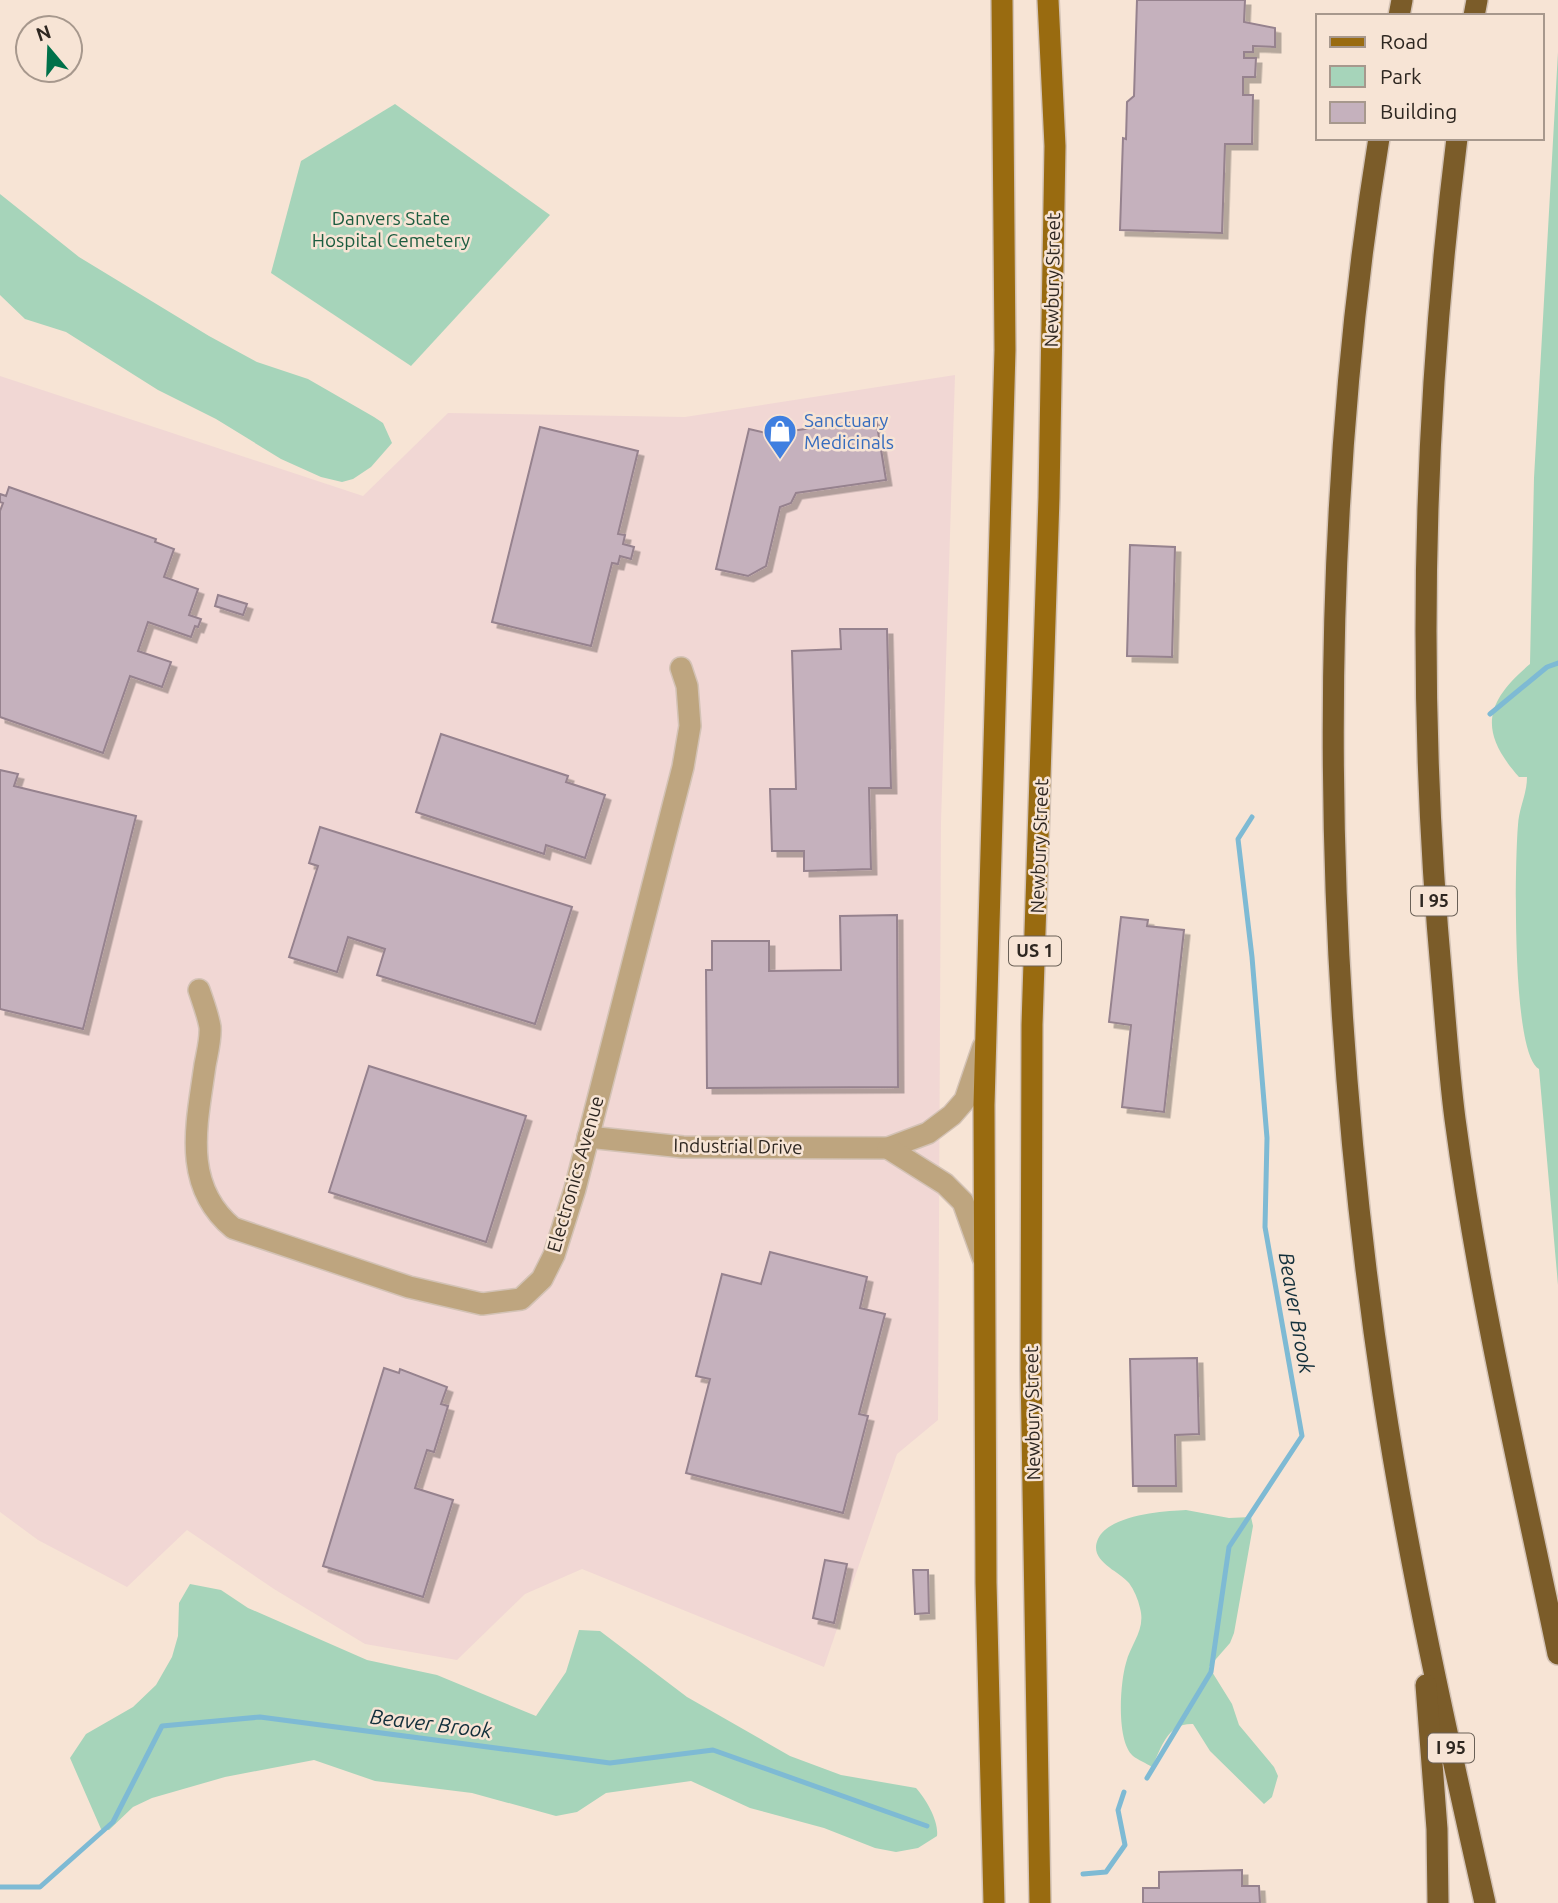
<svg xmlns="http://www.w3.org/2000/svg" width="1558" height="1903" font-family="Ubuntu,sans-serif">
	<defs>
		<filter id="shadow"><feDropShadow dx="5.5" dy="5.5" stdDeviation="0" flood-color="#0004"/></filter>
	</defs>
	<rect width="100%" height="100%" fill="#f7e4d5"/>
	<polygon fill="#f1d7d4" points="955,375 941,822 938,1420 897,1454 824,1667 582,1569 525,1594 457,1660 365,1644 274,1589 187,1530 127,1587 38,1540 0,1512 0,376 363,496 448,413 685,417"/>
	<g fill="#a6d4ba">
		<path d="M1558 52V1285L1539 1069C1511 1055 1515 860 1518 825 1519 808 1527 794 1527 777H1519C1478 731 1485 702 1530 664L1534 478Z"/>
		<polygon points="395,104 550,215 411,366 271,273 301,161"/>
		<polygon points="0,194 79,257 209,336 257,362 308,379 374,417 383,423 392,443 371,467 353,479 342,482 321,477 281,459 216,419 158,390 66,332 25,319 0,295"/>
		<path d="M1186 1510 1229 1518 1251 1517 1253 1526 1234 1633 1230 1643 1209 1667 1232 1704 1239 1725 1274 1767 1278 1776 1272 1797 1264 1804 1210 1751 1193 1724C1167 1723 1162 1747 1152 1767 1146 1763 1138 1760 1133 1756 1116 1741 1120 1683 1126 1663 1131 1643 1146 1630 1140 1608 1138 1599 1134 1590 1129 1583 1118 1570 1088 1561 1098 1539 1109 1515 1163 1511 1186 1510Z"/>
		<path d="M190 1584 221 1590 248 1608 367 1660 437 1675 536 1716 566 1672 579 1630 600 1631 687 1697 790 1756 841 1775 916 1788C926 1799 939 1821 937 1836L918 1848 896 1852 875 1848 824 1828 750 1808 691 1781 606 1793 577 1812 556 1816 472 1793 375 1781 314 1760 225 1777 152 1798 133 1807 109 1830 101 1829 70 1758 86 1734 133 1707 156 1685 172 1657 178 1636 179 1603Z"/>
	</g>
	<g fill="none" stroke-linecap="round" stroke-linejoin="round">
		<g stroke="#7ebad4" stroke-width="5">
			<polyline points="1490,714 1547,667 1558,663"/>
			<polyline points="1147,1778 1211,1672 1229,1547 1302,1436 1265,1227 1267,1138 1252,957 1238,839 1252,817"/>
			<polyline points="1083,1874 1106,1872 1125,1845 1118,1810 1124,1792"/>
			<polyline points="0,1887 40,1887 113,1822 162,1726 260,1717 610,1763 713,1750 927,1826"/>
		</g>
	</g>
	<g fill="#c5b1bd" stroke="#96828e" stroke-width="2" filter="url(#shadow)">
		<polygon points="1137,0 1245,0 1244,22 1275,28 1275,47 1253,46 1253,52 1244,52 1244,58 1256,58 1255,77 1243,77 1243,95 1253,95 1252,144 1225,144 1222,233 1120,230 1123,138 1126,139 1127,102 1134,96"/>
		<polygon points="876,419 886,480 796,493 791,503 780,507 766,566 748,576 716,569 749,429 770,434"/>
		<polygon points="540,427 638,451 618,534 625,535 623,544 634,547 631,559 620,556 618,564 612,563 591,646 492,622"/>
		<polygon points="9,487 156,539 155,542 174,549 164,577 198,589 189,615 201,619 198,627 195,626 191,637 148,622 138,651 171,662 162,687 130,676 103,753 0,717 0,511 3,503 0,502 0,494 6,496"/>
		<polygon points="1130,545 1175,547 1172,657 1127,656"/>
		<polygon points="218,595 247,604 243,615 215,606"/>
		<polygon points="840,629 887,629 891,788 869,788 871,869 804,871 804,851 772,851 770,789 796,789 792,651 841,649"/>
		<polygon points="441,734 568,776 566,782 605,795 585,858 546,845 544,854 416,812"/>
		<polygon points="0,770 18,774 14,786 136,816 83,1029 0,1009"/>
		<polygon points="320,827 572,907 535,1024 377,975 385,949 348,937 337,972 289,957 318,866 309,863"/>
		<polygon points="897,915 898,1087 707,1088 706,970 712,970 712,941 769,941 769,971 841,970 840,916"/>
		<polygon points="1121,917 1148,920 1147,926 1184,930 1164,1112 1122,1107 1131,1025 1109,1022"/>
		<polygon points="369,1066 526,1116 486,1242 329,1192"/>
		<polygon points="770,1252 867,1277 860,1308 885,1314 859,1414 868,1416 843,1513 686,1473 710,1379 696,1376 722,1274 761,1284"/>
		<polygon points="1197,1358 1199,1434 1175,1435 1176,1486 1133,1486 1130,1359"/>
		<polygon points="384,1368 399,1373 400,1369 447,1387 441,1404 448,1406 434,1452 427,1450 415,1488 453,1500 423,1597 323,1566"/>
		<polygon points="825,1560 847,1564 834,1623 813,1618"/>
		<polygon points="913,1570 928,1570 929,1613 915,1614"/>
		<polygon points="1242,1870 1242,1886 1259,1886 1260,1903 1143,1903 1143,1888 1159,1888 1159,1872"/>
	</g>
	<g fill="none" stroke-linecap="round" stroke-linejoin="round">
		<defs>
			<g id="minor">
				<path d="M199 990C203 1002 208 1015 210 1027 211 1039 207 1054 205 1065 197 1123 181 1185 233 1228L409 1287 482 1304 521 1299 542 1279 554 1255 575 1189 683 767 690 726 687 686 681 668"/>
				<polyline points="588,1137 683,1147 888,1148 928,1133 952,1115 965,1100 983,1047"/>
				<polyline points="888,1148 945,1184 963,1202 983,1258"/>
			</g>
			<g id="major">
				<polyline points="994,1903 986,1583 984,1105 1005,350 1002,0"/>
				<polyline points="1040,1903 1031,1370 1032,1025 1049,497 1055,146 1048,0"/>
			</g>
			<g id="highway">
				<polyline points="1399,16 1402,0"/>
				<polyline points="1474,16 1477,0"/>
				<path d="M1379 138C1313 543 1322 989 1383 1394 1409 1565 1447 1735 1485 1903"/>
				<path d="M1457 138C1422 419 1416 699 1442 981 1446 1027 1449 1073 1455 1119 1479 1299 1521 1476 1558 1654"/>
				<polyline points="1426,1685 1437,1829 1438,1903"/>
			</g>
		</defs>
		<use href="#minor" stroke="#d3c2b5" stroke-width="24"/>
		<use href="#major" stroke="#d3c2b5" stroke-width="24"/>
		<use href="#highway" stroke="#d3c2b5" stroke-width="24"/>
		<use href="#minor" stroke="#bea57f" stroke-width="21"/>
		<use href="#major" stroke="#996b10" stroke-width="21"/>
		<use href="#highway" stroke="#7b5c29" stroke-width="21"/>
	</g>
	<defs>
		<symbol id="shop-pin" viewBox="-11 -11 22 30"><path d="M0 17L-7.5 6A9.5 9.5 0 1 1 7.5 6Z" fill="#3f7fe0" stroke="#f7e4d5"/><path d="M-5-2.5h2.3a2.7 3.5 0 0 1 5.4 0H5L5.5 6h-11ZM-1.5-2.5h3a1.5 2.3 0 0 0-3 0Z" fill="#fff"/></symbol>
	</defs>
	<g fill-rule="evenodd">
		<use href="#shop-pin" x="761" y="412" width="38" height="52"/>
	</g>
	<g text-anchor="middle" stroke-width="5" stroke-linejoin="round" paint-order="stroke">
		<g fill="#f7e4d5" stroke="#6a6057" stroke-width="2">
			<rect x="1411" y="886.5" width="46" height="29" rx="5"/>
			<rect x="1009" y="936.5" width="52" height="29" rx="5"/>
			<rect x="1428" y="1733.5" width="46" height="29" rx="5"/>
		</g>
		<g font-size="18" font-weight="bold" fill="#2e2721">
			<text x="1434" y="907">I 95</text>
			<text x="1035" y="957">US 1</text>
			<text x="1451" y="1754">I 95</text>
		</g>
		<g font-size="19" fill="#1d5d40" stroke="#f7e4d5">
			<text x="391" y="225">Danvers State<tspan x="391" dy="22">Hospital Cemetery</tspan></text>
		</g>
		<g font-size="19" fill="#2e2721" stroke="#f7e4d5">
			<text transform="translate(1052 280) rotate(-89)" y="7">Newbury Street</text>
			<text transform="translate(1039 846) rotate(-88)" y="7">Newbury Street</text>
			<text transform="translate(738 1146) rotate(1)" y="7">Industrial Drive</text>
			<text transform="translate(575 1174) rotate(-74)" y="7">Electronics Avenue</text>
			<text transform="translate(1032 1413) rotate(-91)" y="7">Newbury Street</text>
		</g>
		<g font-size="19" fill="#366cbe" stroke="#f7e4d5" text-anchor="start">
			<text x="804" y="427">Sanctuary<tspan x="804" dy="22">Medicinals</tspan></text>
		</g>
		<g font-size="21" font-style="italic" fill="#122f3b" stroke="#f7e4d5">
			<text transform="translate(1296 1313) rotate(80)" y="7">Beaver Brook</text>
			<text transform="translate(431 1724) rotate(7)" y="7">Beaver Brook</text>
		</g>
	</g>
	<rect x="1316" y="14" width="228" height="126" fill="#f7e4d5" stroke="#a7988d" stroke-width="2"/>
	<rect x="1330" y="37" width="35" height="10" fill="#996b10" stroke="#a7988d" stroke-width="2"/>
	<text x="1380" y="49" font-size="21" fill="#2e2721">Road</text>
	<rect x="1330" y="66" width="35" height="21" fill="#a6d4ba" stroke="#a7988d" stroke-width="2"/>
	<text x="1380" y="84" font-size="21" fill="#2e2721">Park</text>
	<rect x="1330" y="102" width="35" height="21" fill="#c5b1bd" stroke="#a7988d" stroke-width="2"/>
	<text x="1380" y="119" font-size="21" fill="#2e2721">Building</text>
	<g transform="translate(49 49) rotate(341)"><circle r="33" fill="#f7e4d5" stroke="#a7988d" stroke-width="2"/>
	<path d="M0-5L12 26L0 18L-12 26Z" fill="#00714a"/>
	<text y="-10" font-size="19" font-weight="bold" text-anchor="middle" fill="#2e2721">N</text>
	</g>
</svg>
